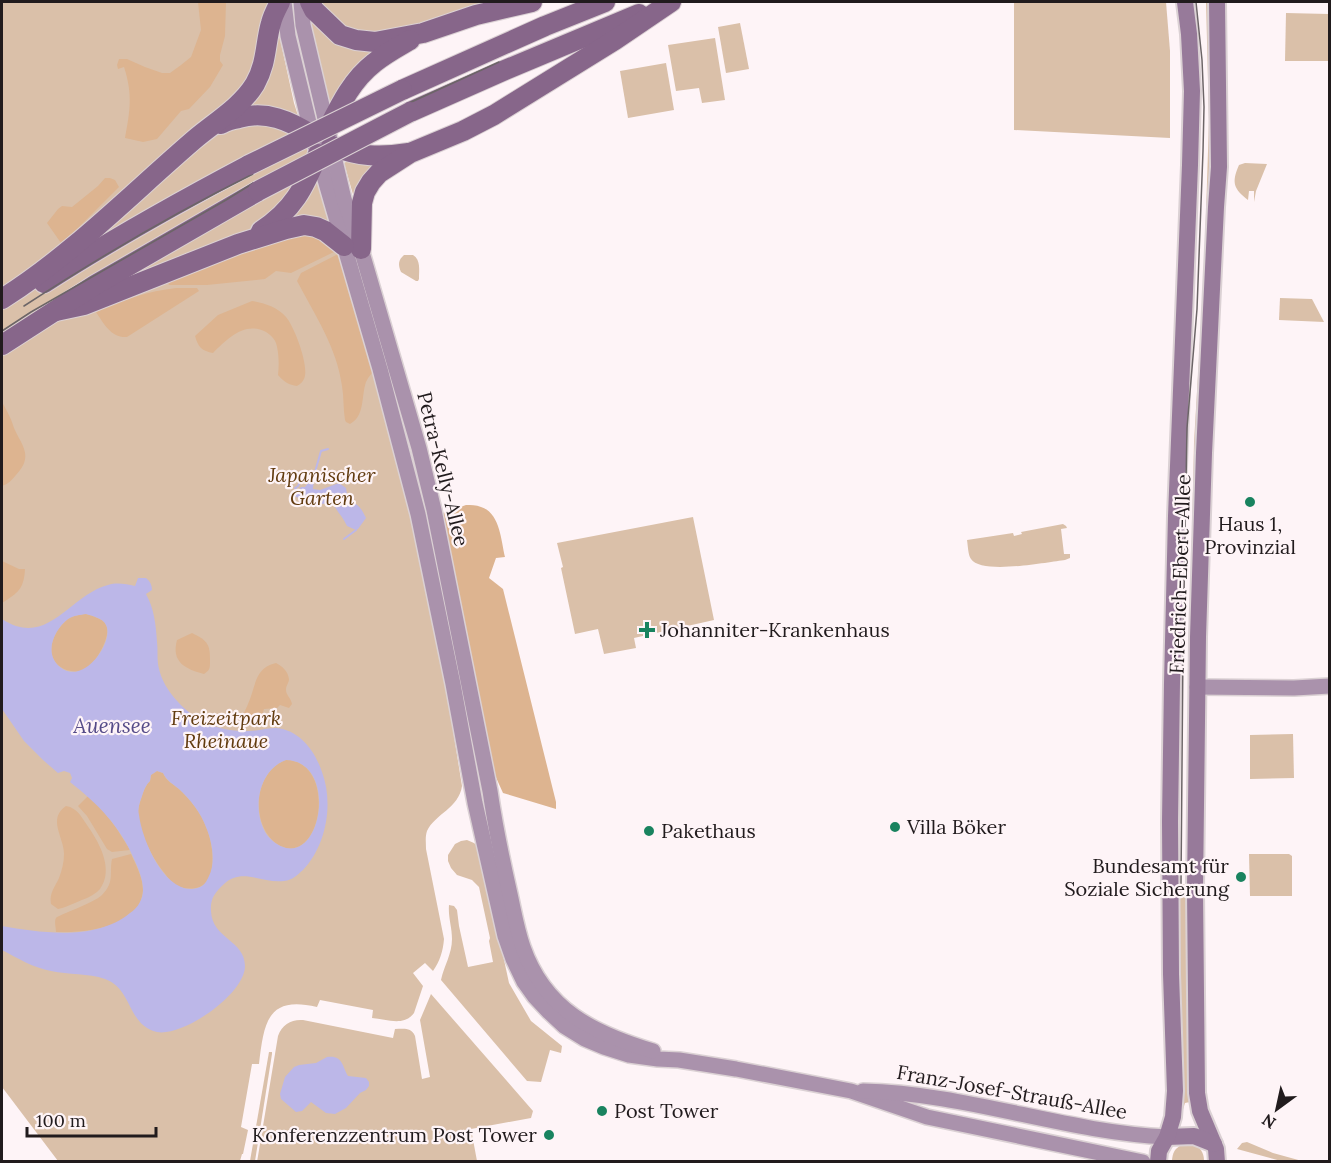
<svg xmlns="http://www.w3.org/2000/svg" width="1331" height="1163" font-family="Lora,serif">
	<rect width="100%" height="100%" fill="#fef4f7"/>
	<g fill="#dac0a9">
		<path d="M2 2H272L294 103 333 227 396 443 438 636 462 786C459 808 435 814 427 831 425 837 426 843 426 849L444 939C443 951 440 961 433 971L425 963 413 973 423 986 414 1013C404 1027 386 1019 372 1018L373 1010 320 1000 317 1007C267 995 264 1023 259 1064H252L241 1127 248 1130 243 1154H242L240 1161H58L2 1087Z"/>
		<polygon points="316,2 506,2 413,26 377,33 345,29"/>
		<polygon points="1014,2 1166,2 1170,51 1170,138 1014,130"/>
		<polygon points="1206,2 1213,2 1216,120 1190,629 1194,442 1204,275 1209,120"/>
		<polygon points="1286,13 1329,14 1329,61 1285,61"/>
		<polygon points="311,21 377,50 331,110 310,23"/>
		<polygon points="740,23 749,69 726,73 718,27"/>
		<polygon points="715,38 725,100 702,103 699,88 676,91 668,45"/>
		<polygon points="666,63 674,110 628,118 620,71"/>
		<polygon points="351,159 380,163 354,198 344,163"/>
		<path d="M1245 163 1267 164 1256 191 1254 202V191H1249L1248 200C1234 189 1231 183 1239 165Z"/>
		<path d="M404 255H413C421 260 419 270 419 279L418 281H416L401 272C398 265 398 260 404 255Z"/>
		<polygon points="1280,298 1312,299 1324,322 1279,320"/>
		<polygon points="693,517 714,620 634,638 636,648 604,654 598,629 575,634 561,568 563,567 557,543"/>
		<path d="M1063 524 1066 526 1067 528 1061 529 1064 554H1070V558L1065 560C1048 562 981 575 971 559 968 555 968 546 967 540L1013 533 1014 536 1022 534 1021 532Z"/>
		<polygon points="1293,734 1294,778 1250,779 1250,735"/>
		<polygon points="1188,793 1190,793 1191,941 1187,949 1190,1102 1185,1103 1180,1119 1178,884 1188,884"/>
		<path d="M467 840 474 843 480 848 509 983 531 1021 562 1046 561 1053 550 1050 541 1082 527 1081 441 980C444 966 452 954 452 939 452 927 448 917 449 905L454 906 457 910 459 926 468 967 493 962 489 941 490 938 479 887 472 880 457 875 451 868 448 861V855L455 844 461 841Z"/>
		<polygon points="1249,854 1289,854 1292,856 1292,896 1250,896"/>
		<path d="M431 994 533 1111 531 1118 471 1129 477 1161 257 1162 278 1036C282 1024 292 1019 303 1020L393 1038 395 1029C404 1029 411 1027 415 1036L422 1079 430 1077 420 1020Z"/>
		<polygon points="269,1052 272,1052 272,1054 255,1161 250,1161"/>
		<polygon points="1247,1142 1273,1153 1302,1161 1281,1161 1237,1149 1242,1143"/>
		<path d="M1192 1143C1200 1147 1204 1152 1204 1161L1172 1162C1172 1148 1180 1144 1192 1143Z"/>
	</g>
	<g fill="#ddb490">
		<path d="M198 2H226L225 36 220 55V61L223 65 210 87 189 109 181 111 157 139 143 142 125 138C130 111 133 95 124 67L118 69 117 65 119 59H127L145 67 162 73H170L181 65 191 57 201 30Z"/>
		<polygon points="105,178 110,178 115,180 119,187 79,227 61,243 47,223 58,209 62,206 72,207 98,186"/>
		<polygon points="305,231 338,250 291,273 276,271 265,279 207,285 169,285 167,280"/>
		<path d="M340 253 375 369C372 373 368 377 366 382 361 397 365 416 350 424L346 422 345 420C343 409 344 397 342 386 337 348 315 315 297 281L301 273Z"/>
		<path d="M176 288H197L199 291 127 337C111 338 104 324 96 312 121 300 149 291 176 288Z"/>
		<path d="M252 301C264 303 277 307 286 317 294 326 310 367 304 379 302 383 300 384 297 386 289 385 284 382 278 375 279 366 279 356 277 347 276 340 272 336 266 332 245 321 228 338 213 353 202 351 198 347 195 336L218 315Z"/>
		<path d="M2 402C7 411 11 418 14 428 22 446 34 456 16 475 12 480 8 484 2 486Z"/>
		<path d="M466 505C471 505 476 505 481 507 500 513 501 540 505 557L496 558 489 578 503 589 556 802V809L503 793 494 773 443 513Z"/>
		<path d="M2 561 19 569H25C24 589 18 593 2 603Z"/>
		<path d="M86 614C92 616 103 618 106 625 112 635 96 663 86 669 76 674 63 671 56 663 45 649 56 628 68 619 74 615 79 615 86 614Z"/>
		<path d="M192 633C208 641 210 644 210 661 210 668 210 670 204 674 185 669 171 662 177 640Z"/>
		<path d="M276 663C282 666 288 671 289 679 289 683 286 685 286 690 286 695 291 698 292 704L289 708 280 705 277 708 264 709 262 715 255 719 249 718 244 713C245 710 247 707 248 704 256 687 254 668 276 663Z"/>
		<path d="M286 760C335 761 324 856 286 848 278 846 272 841 268 835 251 811 258 770 286 760Z"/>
		<path d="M157 771 163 773C166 781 173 784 179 789 190 799 201 813 206 827 213 842 220 884 196 888 190 889 184 889 178 886 171 883 167 876 162 870 151 855 138 830 138 811 139 804 141 799 143 793 145 788 146 785 150 781L151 775Z"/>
		<path d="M88 796C106 811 118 830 130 850L112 852 107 849 87 816 78 806Z"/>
		<path d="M66 806C78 808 82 818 89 828 100 844 114 870 100 889 94 896 84 899 75 903 69 905 64 908 58 909L51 904C49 893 55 887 59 878 62 870 64 862 64 854 64 837 47 819 66 806Z"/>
		<path d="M131 854C136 865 143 878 143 890 141 928 84 933 56 932 56 928 54 921 56 918 58 915 94 903 102 895 115 882 109 873 112 859Z"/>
	</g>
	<g fill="#bcb7e8" fill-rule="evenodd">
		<path d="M311 479H314L313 489 320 490 339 483 346 488 348 501C359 504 361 508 366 518L358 529 356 530 347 526C343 517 337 512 333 503L320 504 323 500 317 496 306 501 294 496 296 489 299 490 301 487H305Z"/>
		<path d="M138 578H146C150 581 152 585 152 590L146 594C154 608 156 625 157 642 158 649 157 657 158 664 161 684 175 701 190 713 206 726 228 732 249 731 258 731 267 728 276 728 300 730 315 751 322 772 334 804 326 846 303 870 297 875 293 880 284 881 263 884 242 867 224 884 215 892 210 899 211 911 212 939 245 940 245 966 245 994 183 1037 157 1032 127 1025 133 989 105 979 88 973 69 975 51 971 34 968 17 958 2 950V926C42 933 96 941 130 913 138 908 143 899 143 890 143 879 138 868 134 859 120 826 98 804 70 782L72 778 70 773 64 771 58 773 43 760 24 741 2 709V619C48 649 69 595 108 585 117 582 126 584 135 586ZM86 614C92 616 103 618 106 625 115 642 80 692 56 663 45 649 56 628 68 619 74 615 80 615 86 614ZM286 760C336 761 324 856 286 848 278 846 272 841 267 835 251 811 258 770 286 760ZM157 771 163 773C167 781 173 784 179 789 190 799 201 813 206 827 212 841 216 862 209 876 205 885 202 888 192 889 163 890 142 839 139 815 137 807 141 800 143 793 145 788 146 785 150 781L151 775Z"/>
		<path d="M327 1057C343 1055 342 1066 348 1076L366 1078 369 1082V1086L366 1090 360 1093 346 1108 335 1114 326 1113 311 1102 302 1111 296 1112 281 1099 280 1094 285 1077 294 1067 299 1065 316 1063Z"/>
	</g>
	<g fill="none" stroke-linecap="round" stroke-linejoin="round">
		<g stroke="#bcb7e8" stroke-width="2">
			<polyline points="313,479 321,451 328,449"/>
			<polyline points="296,489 295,488 298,486 301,480 305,479 314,473"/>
			<polyline points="344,539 356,530"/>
		</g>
		<defs>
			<g id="secondary">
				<polyline points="284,2 288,36 312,135 380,369 418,514 453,684 475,803 505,936 513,959 524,982 534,996 549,1012 564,1026 585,1039 604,1047 629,1055 658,1059 679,1060 736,1069 851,1091 927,1117 1143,1162"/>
				<path d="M301 2 303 25 344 199 361 249 419 448 434 510 490 791C495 825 502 859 510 894 514 912 517 930 523 947 545 1010 593 1033 653 1051"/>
				<polyline points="1197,687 1294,688 1330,686"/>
				<path d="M863 1091C966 1093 1064 1132 1167 1137"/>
			</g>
			<g id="primary">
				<polyline points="1217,2 1219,167 1216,207 1204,453 1198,637 1195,890 1197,1093 1200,1111 1216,1149 1217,1162"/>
				<polyline points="1167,1137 1194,1136 1214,1144"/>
				<polyline points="1158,1162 1159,1151 1167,1137 1173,1117 1175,1091 1171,974 1170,822 1172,683 1176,516 1190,165 1192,91 1189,34 1185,2"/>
			</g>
			<g id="motorway">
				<polyline points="310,2 314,10 340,35 356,40 375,42 423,33 476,15 532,2"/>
				<polyline points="402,90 545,26 605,2"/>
				<polyline points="410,112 505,70 639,14"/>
				<path d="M221 124C226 121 232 119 239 118 266 110 290 121 312 135"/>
				<path d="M328 129C340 105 352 80 374 63 385 54 398 47 410 40"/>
				<path d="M331 146C359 156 378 158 407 153"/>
				<path d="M261 231C293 210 304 188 318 154"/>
				<polyline points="361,249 362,203 365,192 371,182 379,173 410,153 463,131 494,115 615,40 671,2"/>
				<path d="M44 283C111 240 179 202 249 165"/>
				<path d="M2 299C72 255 132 193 195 139 215 122 241 107 255 84 267 63 265 44 271 23 273 15 277 8 280 2"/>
				<polyline points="56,311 84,305 238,244 286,229 304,225 316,227 325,231 344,246"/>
				<polyline points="2,345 95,285 258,191"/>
			</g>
		</defs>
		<use href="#secondary" stroke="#dbd1d4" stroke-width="18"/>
		<use href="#primary" stroke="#dbd1d4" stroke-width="20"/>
		<use href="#motorway" stroke="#dbd1d4" stroke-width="22"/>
		<use href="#secondary" stroke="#aa92ac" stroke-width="15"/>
		<use href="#primary" stroke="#977a9a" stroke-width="16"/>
		<use href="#motorway" stroke="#87668a" stroke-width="20"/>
		<g stroke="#6c6567" stroke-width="1.5">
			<path d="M24 306C98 258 174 213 253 174"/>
			<polyline points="2,331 31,312 226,200 255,182 407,104 499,62"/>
			<polyline points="1181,884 1183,645 1187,428 1197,309 1203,151 1204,107 1202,60 1196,2"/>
		</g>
		<defs>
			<g id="motorway-bridge">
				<polyline points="249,165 402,90"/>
				<polyline points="258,191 410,112"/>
			</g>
		</defs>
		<use href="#motorway-bridge" stroke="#dbd1d4" stroke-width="22" stroke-linecap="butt"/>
		<use href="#motorway-bridge" stroke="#87668a" stroke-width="20"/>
	</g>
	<g fill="#19835f" stroke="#fef4f7" stroke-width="2">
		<circle cx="1250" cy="502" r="6"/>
		<path d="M644 621h6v6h6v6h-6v6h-6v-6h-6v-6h6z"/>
		<circle cx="895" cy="827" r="6"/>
		<circle cx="649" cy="831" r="6"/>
		<circle cx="1241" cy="877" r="6"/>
		<circle cx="602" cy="1111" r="6"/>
		<circle cx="549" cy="1135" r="6"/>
	</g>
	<g text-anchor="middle" stroke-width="4.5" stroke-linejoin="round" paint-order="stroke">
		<g font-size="20" fill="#211b1d" stroke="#fef4f7">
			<text transform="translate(443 469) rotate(76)" y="7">Petra-Kelly-Allee</text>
			<text transform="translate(1180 574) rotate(-88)" y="7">Friedrich-Ebert-Allee</text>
			<text transform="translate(1012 1092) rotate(10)" y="7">Franz-Josef-Strauß-Allee</text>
		</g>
		<g font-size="20" font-style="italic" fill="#613a0e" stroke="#fef4f7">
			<text x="322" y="482">Japanischer<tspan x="322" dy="23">Garten</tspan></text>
			<text x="226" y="725">Freizeitpark<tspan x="226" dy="23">Rheinaue</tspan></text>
		</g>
		<g font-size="20" fill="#211b1d" stroke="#fef4f7" text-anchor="start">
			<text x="1250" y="531" text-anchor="middle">Haus 1,<tspan x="1250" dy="23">Provinzial</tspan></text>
			<text x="660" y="637">Johanniter-Krankenhaus</text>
			<text x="907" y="834">Villa Böker</text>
			<text x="661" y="838">Pakethaus</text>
			<text x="1229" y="873" text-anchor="end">Bundesamt für<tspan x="1229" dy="23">Soziale Sicherung</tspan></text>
			<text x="614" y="1118">Post Tower</text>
			<text x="537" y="1142" text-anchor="end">Konferenzzentrum Post Tower</text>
		</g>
		<g font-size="21" font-style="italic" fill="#554b88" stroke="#fef4f7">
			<text x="112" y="733">Auensee</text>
		</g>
	</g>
	<rect width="1331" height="1163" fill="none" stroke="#211b1d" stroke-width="6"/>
	<g transform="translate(1277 1109) rotate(213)" stroke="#fef4f7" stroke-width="4.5" paint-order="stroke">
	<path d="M0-4.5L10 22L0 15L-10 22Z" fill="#211b1d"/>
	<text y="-9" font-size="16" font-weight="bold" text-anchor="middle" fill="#211b1d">N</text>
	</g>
	<path d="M27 1127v9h129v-9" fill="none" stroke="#211b1d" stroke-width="3"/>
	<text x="36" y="1127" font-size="18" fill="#211b1d" stroke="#fef4f7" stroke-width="4.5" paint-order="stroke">100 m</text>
</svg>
